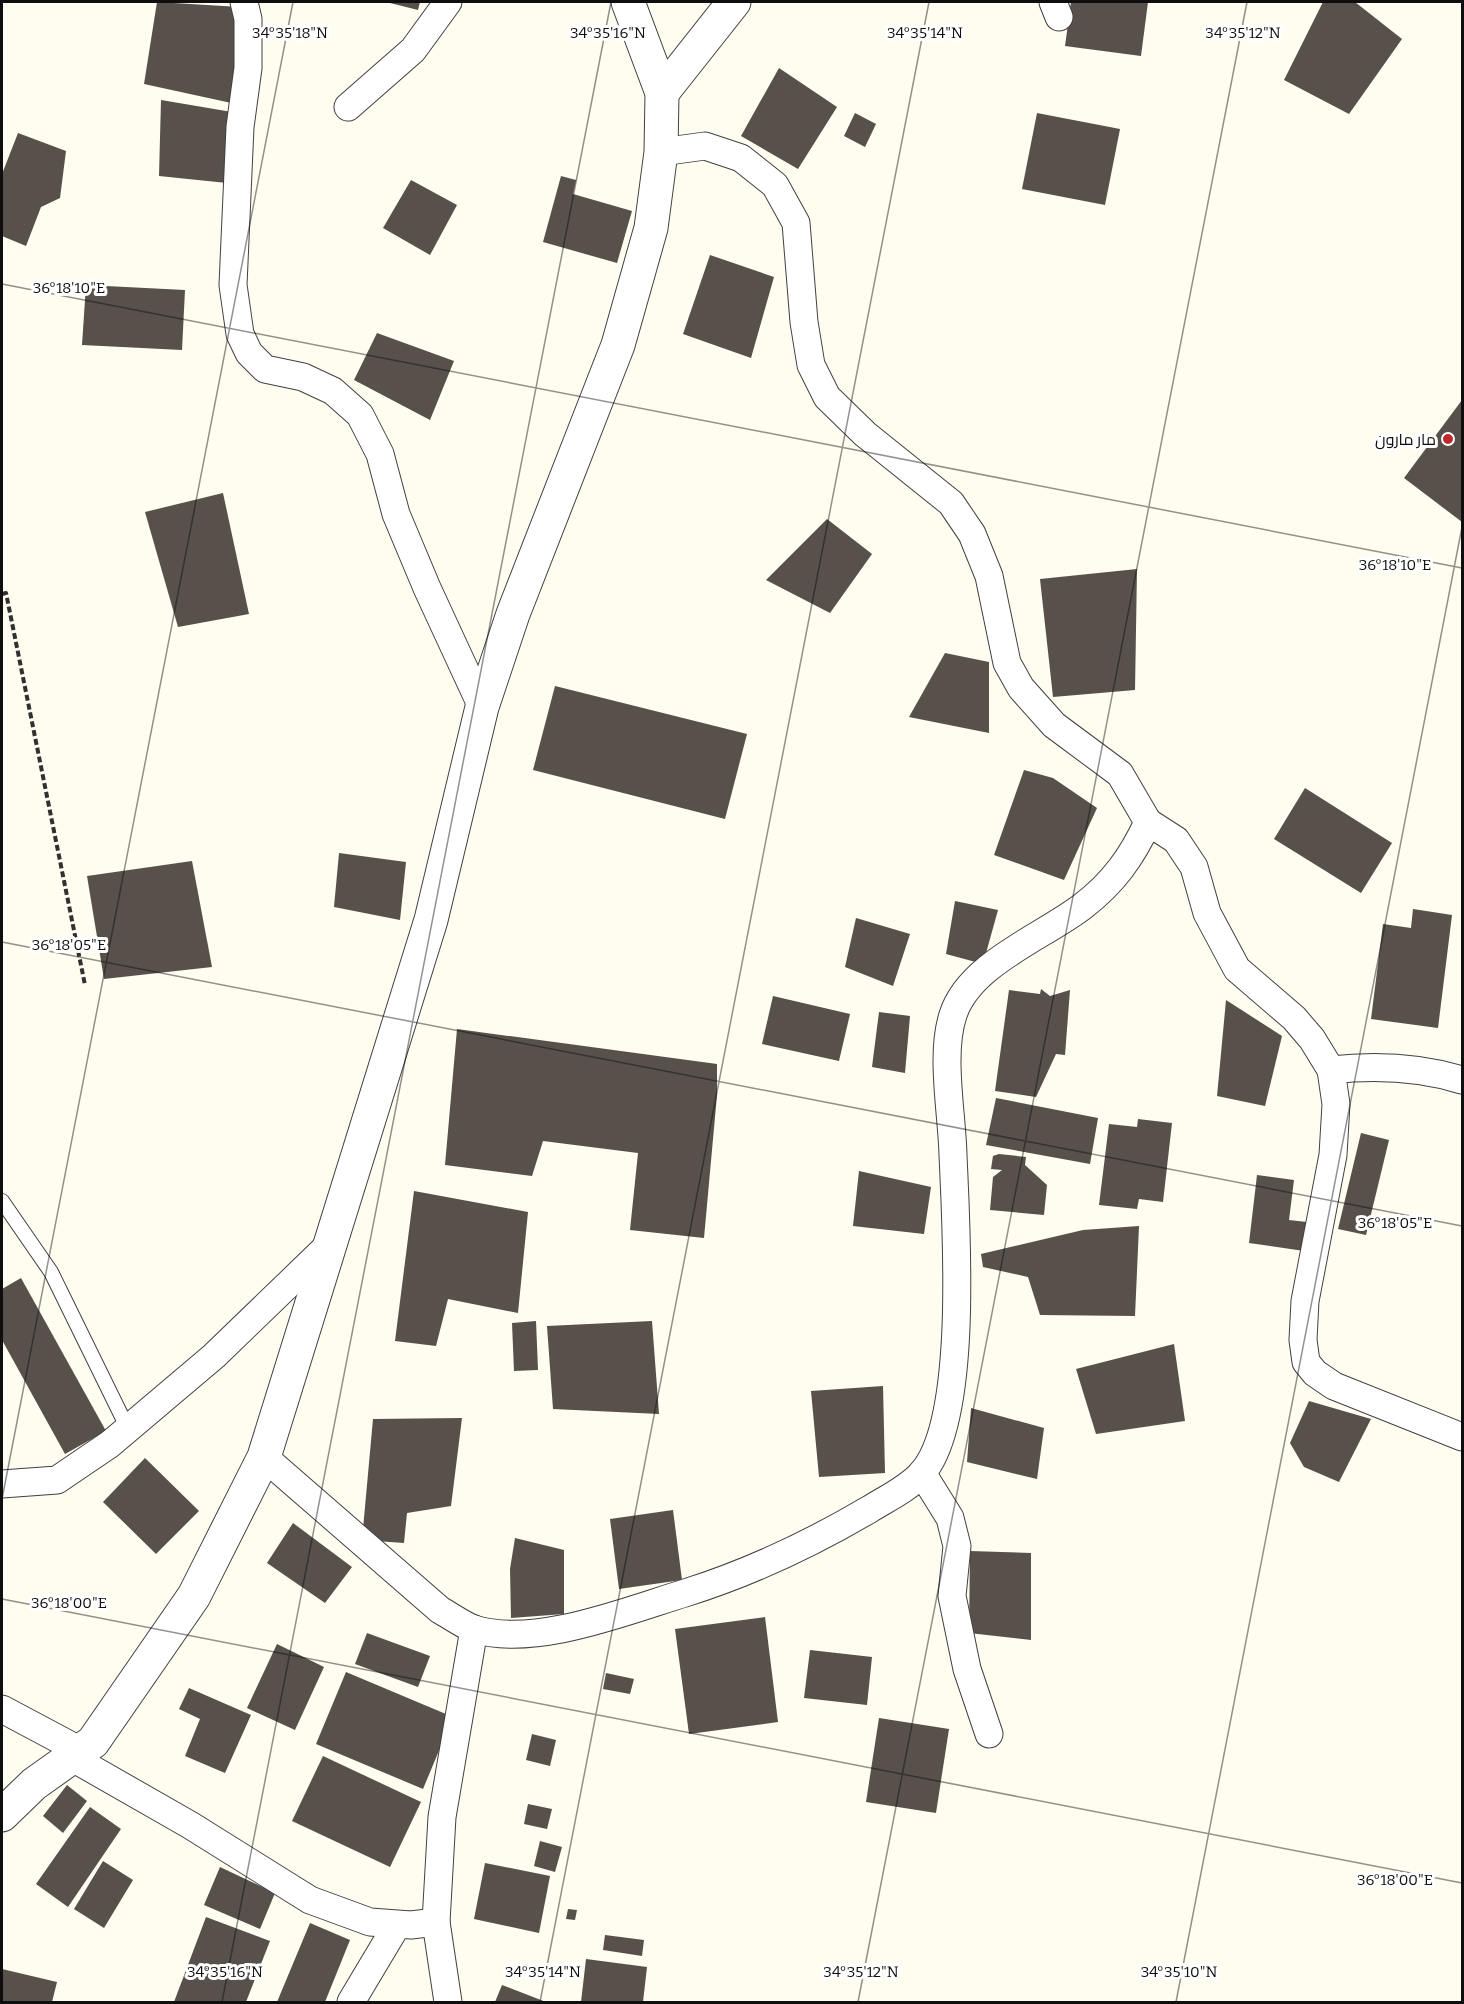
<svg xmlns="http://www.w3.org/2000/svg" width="1464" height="2004" font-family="Bitter,Cairo,serif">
	<rect width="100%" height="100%" fill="#fffcf0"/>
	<g fill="#57504b">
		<polygon points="157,2 240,7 236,104 144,84"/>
		<polygon points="386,2 420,2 418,10"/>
		<polygon points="1071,2 1148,2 1141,56 1065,46"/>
		<polygon points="1323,2 1355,2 1402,39 1349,114 1284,80"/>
		<polygon points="779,68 837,107 798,169 741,136"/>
		<polygon points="161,100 232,112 227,183 159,176"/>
		<polygon points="855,113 876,124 865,147 844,136"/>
		<polygon points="1037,113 1120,129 1105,205 1022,189"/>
		<polygon points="18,133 66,151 60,198 41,207 26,246 2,236 2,174"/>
		<polygon points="561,176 576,180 573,194 632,211 617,263 543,242"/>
		<polygon points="411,180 457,205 430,255 383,228"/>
		<polygon points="710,255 774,277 751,358 683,334"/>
		<polygon points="86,285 185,290 182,350 82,345"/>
		<polygon points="377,333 454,361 430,420 354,380"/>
		<polygon points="1462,400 1462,522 1404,478"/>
		<polygon points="223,493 249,614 178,627 145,512"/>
		<polygon points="827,519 872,554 830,613 766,580"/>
		<polygon points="1137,569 1135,690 1053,697 1040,579"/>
		<polygon points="945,653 989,662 989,733 909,717"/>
		<polygon points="555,686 747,734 725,819 533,770"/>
		<polygon points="1024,770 1053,778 1097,808 1064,880 994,855"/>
		<polygon points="1305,788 1392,843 1361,893 1274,839"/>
		<polygon points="339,853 406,862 400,920 334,907"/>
		<polygon points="192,861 212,967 104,979 87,876"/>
		<polygon points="955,901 998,910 983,964 946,954"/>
		<polygon points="1413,909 1452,915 1438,1028 1371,1019 1383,924 1411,928"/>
		<polygon points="856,918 910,934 893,986 845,967"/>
		<polygon points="1041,989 1050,996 1070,990 1065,1055 1056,1054 1036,1097 995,1091 1009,990 1040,994"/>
		<polygon points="773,996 850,1014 839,1061 762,1044"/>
		<polygon points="1226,1000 1282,1036 1265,1106 1217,1096"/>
		<polygon points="879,1012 910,1016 905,1073 872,1067"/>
		<polygon points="457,1029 717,1064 717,1095 704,1238 630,1230 638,1153 543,1141 532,1176 445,1165"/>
		<polygon points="996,1098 1098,1118 1090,1164 986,1145"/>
		<polygon points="1138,1119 1172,1123 1163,1202 1139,1199 1137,1209 1099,1205 1109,1124 1137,1127"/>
		<polygon points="1361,1133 1389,1140 1366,1235 1338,1229"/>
		<polygon points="999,1154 1026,1157 1025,1165 1047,1185 1044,1215 990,1210 993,1177 1002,1170 991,1169 993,1156"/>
		<polygon points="859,1171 931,1187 924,1234 853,1226"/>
		<polygon points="1257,1175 1294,1180 1289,1220 1316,1223 1311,1252 1249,1243"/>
		<polygon points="414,1191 528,1212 518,1313 448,1299 436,1346 395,1341"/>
		<polygon points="1139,1226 1135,1316 1040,1315 1028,1277 983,1267 981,1254 1083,1230"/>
		<polygon points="21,1278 106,1431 65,1454 2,1340 2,1289"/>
		<polygon points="536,1321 538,1370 514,1371 512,1323"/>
		<polygon points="652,1321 659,1414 553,1409 547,1326"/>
		<polygon points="1174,1344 1185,1421 1096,1434 1076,1369"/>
		<polygon points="883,1386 885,1473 819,1477 811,1391"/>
		<polygon points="1309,1401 1371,1419 1339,1482 1304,1467 1290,1443"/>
		<polygon points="971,1408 1044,1428 1037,1479 967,1462"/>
		<polygon points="462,1418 451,1506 407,1513 404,1543 362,1540 373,1419"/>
		<polygon points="145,1458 199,1511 156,1554 103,1502"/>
		<polygon points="673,1510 682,1580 619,1589 610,1519"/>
		<polygon points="293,1523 352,1567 325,1603 267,1563"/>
		<polygon points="515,1538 564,1550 564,1614 511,1618 510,1569"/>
		<polygon points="970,1551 1031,1553 1031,1640 969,1633"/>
		<polygon points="765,1617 778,1722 689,1734 675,1629"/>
		<polygon points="367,1633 430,1656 418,1687 355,1664"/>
		<polygon points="277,1644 324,1667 295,1730 247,1708"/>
		<polygon points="810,1650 872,1657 867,1705 804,1698"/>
		<polygon points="346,1672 453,1717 423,1789 316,1744"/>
		<polygon points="606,1673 634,1679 630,1694 603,1689"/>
		<polygon points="189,1688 251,1715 225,1773 185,1756 200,1719 179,1709"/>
		<polygon points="879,1718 949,1729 936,1813 866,1802"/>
		<polygon points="532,1734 556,1740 550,1766 526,1760"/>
		<polygon points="323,1756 421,1802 390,1867 292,1821"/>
		<polygon points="67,1785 87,1801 63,1833 43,1816"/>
		<polygon points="528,1804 552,1809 547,1829 524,1824"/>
		<polygon points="90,1807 121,1829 68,1907 36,1884"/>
		<polygon points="540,1841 562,1847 555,1872 534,1866"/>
		<polygon points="103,1861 133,1880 104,1928 74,1909"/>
		<polygon points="485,1863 550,1876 539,1933 474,1919"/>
		<polygon points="220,1867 275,1893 260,1929 204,1905"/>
		<polygon points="568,1909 577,1910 575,1920 566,1919"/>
		<polygon points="206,1917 270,1941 246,2002 174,2002"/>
		<polygon points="310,1923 350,1940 325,2002 277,2002"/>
		<polygon points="605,1935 644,1940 642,1956 603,1950"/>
		<polygon points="586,1959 647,1967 643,2002 581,2002"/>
		<polygon points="2,1969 57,1982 52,2002 2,2002"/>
		<polygon points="502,1985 546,2002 495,2002"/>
	</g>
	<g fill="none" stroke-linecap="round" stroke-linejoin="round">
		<defs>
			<polyline id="service" points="2,1201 51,1272 128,1429"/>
			<g id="minor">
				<polyline points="244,2 248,19 248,68 240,127 233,285 240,334 249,353 265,369 303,377 333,391 360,415 380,454 396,514 427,588 482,707"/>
				<polyline points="1053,2 1059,17"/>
				<polyline points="348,107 413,50 448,2"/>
				<polyline points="1148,822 1176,840 1194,867 1207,913 1237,969 1294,1018 1312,1039 1331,1070 1336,1104 1333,1155 1305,1301 1303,1340 1306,1362 1315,1373 1334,1386 1462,1437"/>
				<path d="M1331 1070C1376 1065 1419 1067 1462 1080"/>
				<path d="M264 1457 440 1610C451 1616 463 1625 474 1629 535 1648 626 1611 685 1593 752 1572 809 1545 870 1509 886 1499 909 1488 922 1473 969 1420 956 1227 953 1155 952 1113 940 1054 953 1015 969 964 1043 937 1083 906 1113 883 1132 857 1148 822L1120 774 1054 725 1021 688 1007 663 989 576 972 534 951 503 865 434 827 397 811 365 804 322 796 223 775 185 741 158 705 146 661 152"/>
				<polyline points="922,1473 950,1518 957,1546 952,1596 967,1669 989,1734"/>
				<polyline points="2,1484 57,1480 110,1444 214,1356 331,1243"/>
				<polyline points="2,1709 79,1750"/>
				<polyline points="71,1757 190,1825 310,1900 370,1922 411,1925 436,1922"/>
				<polyline points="351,2002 397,1925"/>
				<polyline points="448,2002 436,1922 442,1817 474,1629"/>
			</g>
			<g id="tertiary">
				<polyline points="662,93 734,2"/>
				<polyline points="2,1815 34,1784 93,1742 194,1596 264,1457 431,920 482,707 513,614 618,345 651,228 661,152 662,93 628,2"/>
			</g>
		</defs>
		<use href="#service" stroke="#414141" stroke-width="16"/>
		<use href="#minor" stroke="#414141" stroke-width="29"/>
		<use href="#tertiary" stroke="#414141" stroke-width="35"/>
		<polyline stroke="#303030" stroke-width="4" stroke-dasharray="6 3" stroke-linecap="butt" points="2,594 6,593 85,985"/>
		<use href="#service" stroke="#fff" stroke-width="14"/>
		<use href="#minor" stroke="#fff" stroke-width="27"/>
		<use href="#tertiary" stroke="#fff" stroke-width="33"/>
	</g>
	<path fill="none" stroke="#0e0e0e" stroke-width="1.5" stroke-opacity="0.45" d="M2 284 1462 568M2 942 1462 1226M2 1499 293 2M2 1599 1462 1883M222 2002 611 2M540 2002 929 2M858 2002 1247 2M1176 2002 1462 527"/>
	<circle fill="#be272b" stroke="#fff" stroke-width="2" cx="1448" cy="439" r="6"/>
	<g text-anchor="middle" stroke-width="6" stroke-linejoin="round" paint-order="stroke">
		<g font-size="16" fill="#0e0e0e" stroke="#fff" text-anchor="end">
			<text x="1436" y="445">مار مارون</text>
		</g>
	</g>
	<g font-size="15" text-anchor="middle" fill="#0e0e0e" stroke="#fff" stroke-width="6" stroke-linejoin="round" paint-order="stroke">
		<text x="290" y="38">34°35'18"N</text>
		<text x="608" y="38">34°35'16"N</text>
		<text x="925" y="38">34°35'14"N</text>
		<text x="1243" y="38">34°35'12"N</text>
		<text x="69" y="293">36°18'10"E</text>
		<text x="1395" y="570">36°18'10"E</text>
		<text x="69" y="950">36°18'05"E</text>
		<text x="1395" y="1228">36°18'05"E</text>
		<text x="69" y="1608">36°18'00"E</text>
		<text x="1395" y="1885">36°18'00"E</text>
		<text x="225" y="1977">34°35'16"N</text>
		<text x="543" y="1977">34°35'14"N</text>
		<text x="861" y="1977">34°35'12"N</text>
		<text x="1179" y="1977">34°35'10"N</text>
	</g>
	<rect width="1464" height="2004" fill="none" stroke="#0e0e0e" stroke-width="6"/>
</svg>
